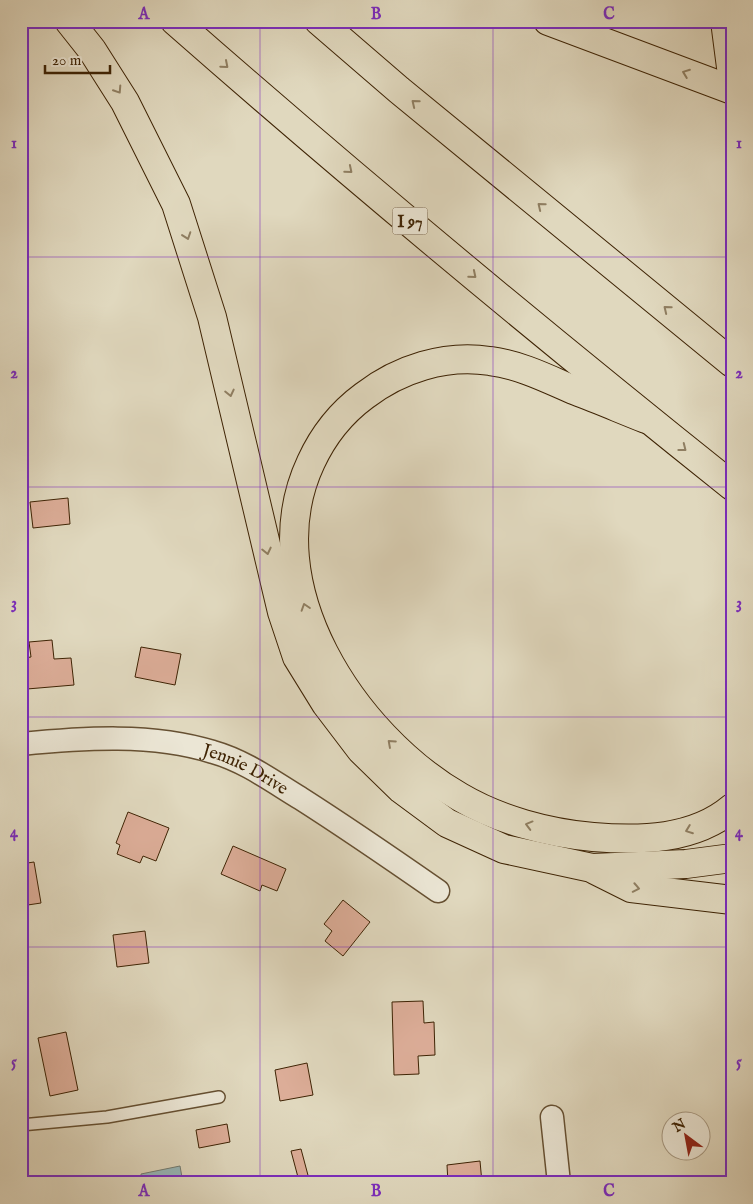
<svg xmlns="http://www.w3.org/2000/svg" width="753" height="1204" font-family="'IM FELL English',serif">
	<rect width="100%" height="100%" fill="#e0d8be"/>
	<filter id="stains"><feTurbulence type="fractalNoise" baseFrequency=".004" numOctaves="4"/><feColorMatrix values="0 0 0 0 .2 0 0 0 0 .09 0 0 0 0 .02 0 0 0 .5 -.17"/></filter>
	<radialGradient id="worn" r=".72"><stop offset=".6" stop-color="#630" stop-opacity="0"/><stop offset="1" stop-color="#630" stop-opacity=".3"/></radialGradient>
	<polygon fill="#97b8bb" stroke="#737c72" points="180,1166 183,1183 142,1183 141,1174"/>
	<g fill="#dcad98" stroke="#3e2304">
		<polygon points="68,498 70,524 33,528 30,502"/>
		<polygon points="52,640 54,659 71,658 74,685 27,689 24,658 31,657 29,642"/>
		<polygon points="141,647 181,654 175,685 135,677"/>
		<polygon points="128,812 169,828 156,861 143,856 140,863 117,854 120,845 116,843"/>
		<polygon points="233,846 286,869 277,891 262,885 260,891 221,874"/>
		<polygon points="34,862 41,903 21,906 21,864"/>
		<polygon points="343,900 370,922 343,956 325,941 332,931 324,924"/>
		<polygon points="145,931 149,963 117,967 113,935"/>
		<polygon points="423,1001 424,1023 434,1022 435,1055 418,1056 419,1074 394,1075 392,1002"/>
		<polygon points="66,1032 78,1090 50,1096 38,1038"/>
		<polygon points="307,1063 313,1095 280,1101 275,1070"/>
		<polygon points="227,1124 230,1142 199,1148 196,1130"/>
		<polygon points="301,1149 309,1179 299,1181 291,1151"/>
		<polygon points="480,1161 482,1183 448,1183 447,1165"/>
	</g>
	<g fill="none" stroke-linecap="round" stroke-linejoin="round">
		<defs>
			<polyline id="lane" points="21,1125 107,1117 219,1097"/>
			<g id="street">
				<path id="s1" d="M21 744C84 738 152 733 213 752 245 761 272 781 300 798 347 828 392 859 438 891"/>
				<polyline points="552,1117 559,1183"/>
			</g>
			<polyline id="primary" points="725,21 732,75"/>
			<g id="highway">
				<polyline points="69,21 92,50 125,102 176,204 212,317 282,612 297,657 326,704 361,750 401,789 447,823 504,849 592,868 686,864 732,858"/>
				<path d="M175 21C357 181 543 335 732 486"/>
				<polyline points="319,21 399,90 732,363"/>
				<polyline points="548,21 732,90"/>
				<path d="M646 419C623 410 600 400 576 391 548 379 521 365 490 361 445 354 399 369 364 396 341 413 323 436 311 462 253 585 354 736 460 797 499 820 548 833 593 837 640 841 694 840 732 808"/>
				<polyline points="595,870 631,888 732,900"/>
			</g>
		</defs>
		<use href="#lane" stroke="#665032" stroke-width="14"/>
		<use href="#street" stroke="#665032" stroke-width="25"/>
		<use href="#primary" stroke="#3e2304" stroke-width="30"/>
		<use href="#highway" stroke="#3e2304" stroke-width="30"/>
		<use href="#lane" stroke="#ebe6d5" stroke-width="11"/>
		<use href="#street" stroke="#ebe6d5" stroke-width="22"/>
		<use href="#primary" stroke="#e0d8be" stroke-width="28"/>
		<use href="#highway" stroke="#e0d8be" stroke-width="28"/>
	</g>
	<defs><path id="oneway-chevron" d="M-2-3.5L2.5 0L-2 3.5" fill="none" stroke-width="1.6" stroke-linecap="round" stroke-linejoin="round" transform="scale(1.25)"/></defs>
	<g stroke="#8f7e61">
		<use href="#oneway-chevron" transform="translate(225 65) rotate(41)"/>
		<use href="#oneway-chevron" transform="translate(686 73) rotate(-159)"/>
		<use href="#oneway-chevron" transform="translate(118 90) rotate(57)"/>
		<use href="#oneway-chevron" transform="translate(415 103) rotate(-141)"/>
		<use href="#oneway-chevron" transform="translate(349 170) rotate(40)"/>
		<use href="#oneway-chevron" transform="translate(541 206) rotate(-141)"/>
		<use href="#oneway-chevron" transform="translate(187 236) rotate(71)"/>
		<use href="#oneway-chevron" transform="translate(473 275) rotate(40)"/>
		<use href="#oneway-chevron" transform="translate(667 309) rotate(-141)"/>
		<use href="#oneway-chevron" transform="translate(230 393) rotate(77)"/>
		<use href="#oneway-chevron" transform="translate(683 448) rotate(38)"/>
		<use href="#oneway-chevron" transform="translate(267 551) rotate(77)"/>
		<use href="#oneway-chevron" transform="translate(305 607) rotate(-108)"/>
		<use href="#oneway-chevron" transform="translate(391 743) rotate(-138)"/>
		<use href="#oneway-chevron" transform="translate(529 825) rotate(-165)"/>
		<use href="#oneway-chevron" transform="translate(689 830) rotate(159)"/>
		<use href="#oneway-chevron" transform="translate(636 888) rotate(11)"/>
	</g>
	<path fill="none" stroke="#7b2cbf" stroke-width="1" stroke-opacity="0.55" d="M260 21V1183M493 21V1183M21 257H732M21 487H732M21 717H732M21 947H732"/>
	<g text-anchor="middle" stroke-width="4" stroke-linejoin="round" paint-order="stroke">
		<rect fill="#ebe6d5" stroke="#725e43" stroke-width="1" x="392.5" y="207.5" width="35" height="27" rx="4"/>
		<g font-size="16" font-weight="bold" fill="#3e2304">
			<text x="410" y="227">I 97</text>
		</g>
		<g font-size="18" fill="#3e2304" stroke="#ebe6d5">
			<text dy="6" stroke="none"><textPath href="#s1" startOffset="230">Jennie Drive</textPath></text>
		</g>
	</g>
	<rect width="753" height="1204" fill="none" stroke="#e0d8be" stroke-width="55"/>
	<g transform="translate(686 1136) rotate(328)"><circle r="24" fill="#ebe6d5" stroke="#a69881"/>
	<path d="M0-4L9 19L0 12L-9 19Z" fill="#8f2418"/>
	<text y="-8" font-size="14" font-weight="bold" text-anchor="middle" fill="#3e2304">N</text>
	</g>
	<path d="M45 65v8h65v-8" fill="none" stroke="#3e2304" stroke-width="2.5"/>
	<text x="52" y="65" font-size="15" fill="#3e2304" stroke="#ebe6d5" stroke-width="4" paint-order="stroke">20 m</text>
	<rect x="28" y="28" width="698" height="1148" fill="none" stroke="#7b2cbf" stroke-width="2"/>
	<g font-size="16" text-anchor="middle" font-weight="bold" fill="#7b2cbf">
		<text x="144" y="19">A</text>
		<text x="376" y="19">B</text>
		<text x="609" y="19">C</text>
		<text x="14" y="148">1</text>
		<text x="739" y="148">1</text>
		<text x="14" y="378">2</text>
		<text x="739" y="378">2</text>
		<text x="14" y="608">3</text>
		<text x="739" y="608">3</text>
		<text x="14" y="837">4</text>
		<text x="739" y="837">4</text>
		<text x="14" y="1067">5</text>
		<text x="739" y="1067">5</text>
		<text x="144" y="1196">A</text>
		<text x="376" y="1196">B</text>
		<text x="609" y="1196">C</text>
	</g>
	<rect width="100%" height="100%" filter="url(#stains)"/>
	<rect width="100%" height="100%" fill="url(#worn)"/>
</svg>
